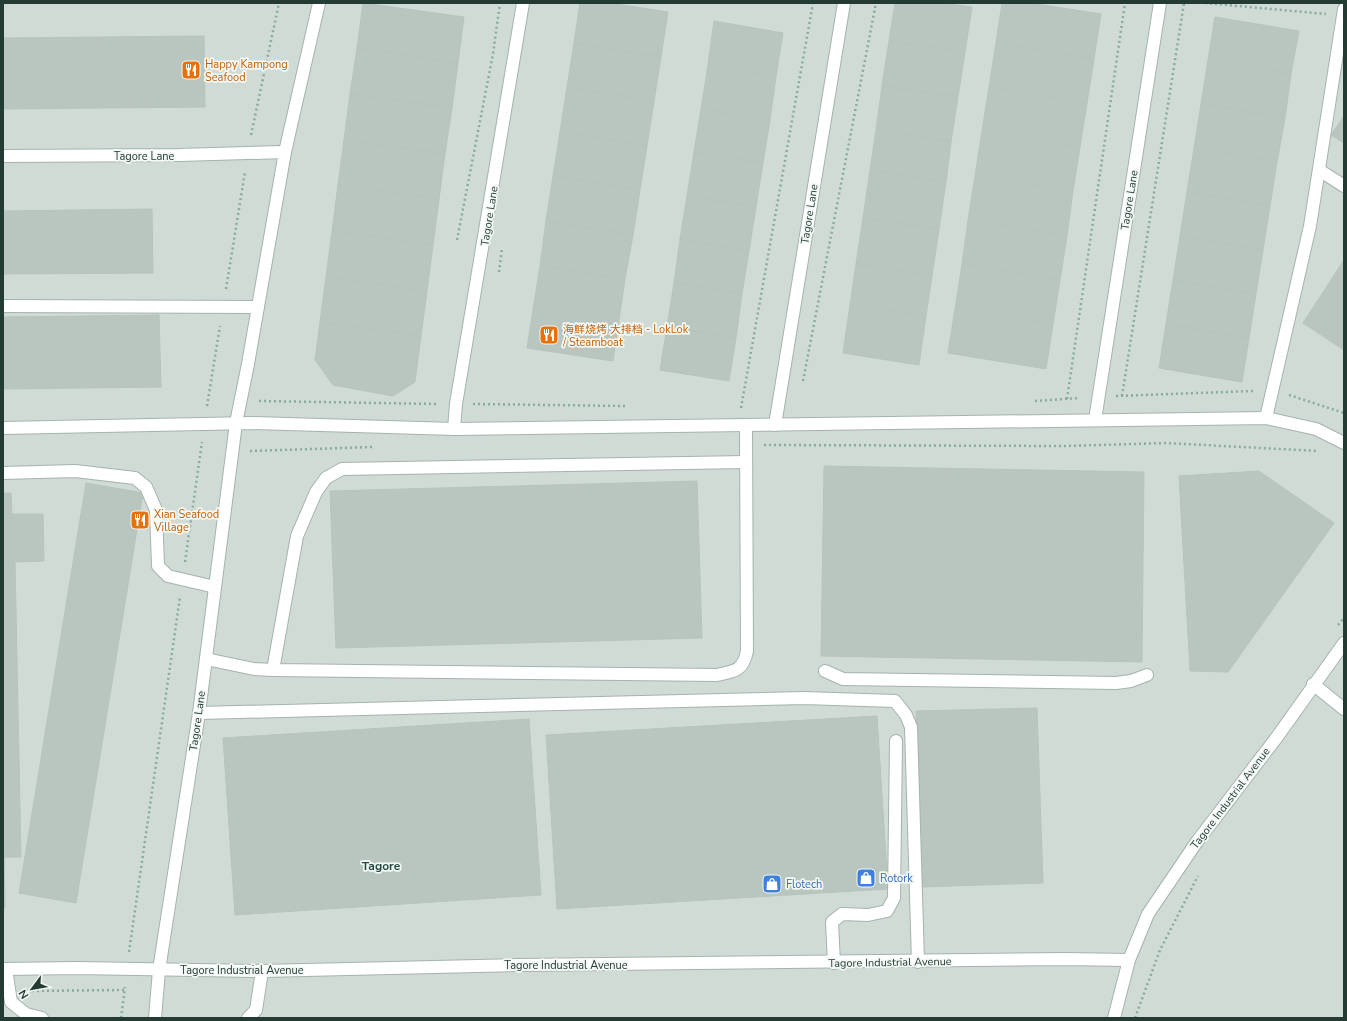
<svg xmlns="http://www.w3.org/2000/svg" width="1347" height="1021" font-family="'Nunito Sans','Noto Sans SC',sans-serif">
	<rect width="100%" height="100%" fill="#e2ebe7"/>
	<rect fill="#d1dbd5" x="3" y="3" width="1341" height="1015"/>
	<g fill="#b8c6bf" stroke="#b5c4bd">
		<polygon points="363,3 464,17 458,63 357,48"/>
		<polygon points="580,3 610,3 668,12 661,57 574,43"/>
		<polygon points="895,3 943,3 972,7 965,52 889,41"/>
		<polygon points="1002,3 1030,3 1101,14 1094,59 996,43"/>
		<polygon points="1215,17 1299,31 1291,74 1208,60"/>
		<polygon points="714,21 783,33 776,76 708,65"/>
		<polygon points="204,36 205,107 3,109 3,38"/>
		<polygon points="889,41 965,52 958,97 882,86"/>
		<polygon points="574,43 661,57 654,101 567,87"/>
		<polygon points="996,43 1094,59 1087,103 989,87"/>
		<polygon points="357,48 458,63 452,108 350,94"/>
		<polygon points="1208,60 1291,74 1285,118 1201,104"/>
		<polygon points="708,65 776,76 770,120 701,109"/>
		<polygon points="882,86 958,97 951,142 876,130"/>
		<polygon points="567,87 654,101 647,146 560,132"/>
		<polygon points="989,87 1087,103 1080,147 982,131"/>
		<polygon points="350,94 452,108 445,154 344,140"/>
		<polygon points="1201,104 1285,118 1277,162 1194,148"/>
		<polygon points="701,109 770,120 763,163 694,152"/>
		<polygon points="1344,116 1344,143 1331,135"/>
		<polygon points="876,130 951,142 946,182 870,170"/>
		<polygon points="982,131 1080,147 1073,191 975,176"/>
		<polygon points="560,132 647,146 640,190 553,176"/>
		<polygon points="344,140 445,154 439,199 338,185"/>
		<polygon points="1194,148 1277,162 1270,206 1187,192"/>
		<polygon points="694,152 763,163 756,207 687,196"/>
		<polygon points="870,170 946,182 939,229 863,218"/>
		<polygon points="553,176 640,190 633,235 546,221"/>
		<polygon points="975,176 1073,191 1067,236 968,220"/>
		<polygon points="338,185 439,199 433,245 332,231"/>
		<polygon points="1187,192 1270,206 1263,250 1180,236"/>
		<polygon points="687,196 756,207 749,251 680,239"/>
		<polygon points="152,209 153,273 3,274 3,211"/>
		<polygon points="863,218 939,229 932,276 856,264"/>
		<polygon points="968,220 1067,236 1060,280 962,264"/>
		<polygon points="546,221 633,235 625,279 540,266"/>
		<polygon points="332,231 433,245 427,291 326,277"/>
		<polygon points="1180,236 1263,250 1256,294 1173,280"/>
		<polygon points="680,239 749,251 742,294 674,283"/>
		<polygon points="1344,260 1344,350 1303,323"/>
		<polygon points="856,264 932,276 926,316 850,305"/>
		<polygon points="962,264 1060,280 1053,324 955,309"/>
		<polygon points="540,266 625,279 613,361 527,348"/>
		<polygon points="326,277 427,291 421,336 320,322"/>
		<polygon points="1173,280 1256,294 1249,338 1166,324"/>
		<polygon points="674,283 742,294 736,338 667,327"/>
		<polygon points="850,305 926,316 919,365 843,353"/>
		<polygon points="955,309 1053,324 1046,369 948,353"/>
		<polygon points="159,315 161,387 3,389 3,317"/>
		<polygon points="320,322 421,336 415,382 393,396 333,385 315,360"/>
		<polygon points="1166,324 1249,338 1242,382 1159,368"/>
		<polygon points="667,327 736,338 729,381 660,370"/>
		<polygon points="824,466 1144,472 1142,662 821,656"/>
		<polygon points="1259,471 1334,523 1228,672 1190,671 1179,476"/>
		<polygon points="697,481 702,638 336,648 330,491"/>
		<polygon points="86,483 143,493 76,903 19,893"/>
		<polygon points="3,493 11,493 12,514 43,514 44,561 15,562 21,857 4,857 5,907 3,908"/>
		<polygon points="1037,708 1043,883 922,887 916,711"/>
		<polygon points="877,716 888,889 557,909 546,735"/>
		<polygon points="529,719 541,895 235,915 223,738"/>
	</g>
	<g fill="none" stroke-linecap="round" stroke-linejoin="round">
		<defs>
			<g id="service">
				<polyline points="1319,170 1344,186"/>
				<polyline points="1266,418 1310,226 1344,9"/>
				<polyline points="3,473 75,471 135,478 146,487 156,510 158,566 168,576 215,587"/>
				<path d="M206 659 254 669 273 670 717 675C735 671 743 671 747 651L746 426"/>
				<polyline points="273,670 297,536 316,492 326,478 342,469 746,462"/>
				<polyline points="825,671 843,679 1116,683 1131,681 1147,675"/>
				<polyline points="1313,684 1344,709"/>
				<polyline points="834,963 832,922 842,914 868,915 887,911 894,898 896,741"/>
				<polyline points="6,969 11,1002 26,1014 42,1018"/>
				<polyline points="248,1018 256,1010 262,971"/>
			</g>
			<g id="minor">
				<polyline points="3,156 179,155 285,152"/>
				<polyline points="3,306 258,307"/>
				<polyline points="1095,420 1160,3"/>
				<polyline points="775,425 844,3"/>
				<polyline points="3,428 251,423 454,429 1266,418 1316,429 1344,443"/>
				<polyline points="454,429 456,404 523,3"/>
				<polyline points="199,713 804,698 895,701 906,715 911,727 918,962"/>
				<polyline points="3,969 77,968 262,971 518,965 1064,959 1129,960"/>
				<polyline points="155,1018 159,970 199,713 236,423 248,364 285,152 319,3"/>
				<polyline points="1114,1018 1129,960 1148,914 1196,843 1277,737 1344,643"/>
			</g>
		</defs>
		<use href="#service" stroke="#a5b3ad" stroke-width="14"/>
		<use href="#minor" stroke="#a5b3ad" stroke-width="14"/>
		<g stroke="#85ac9d" stroke-width="2.5" stroke-dasharray="2 3" stroke-linecap="butt">
			<polyline points="1205,3 1326,14"/>
			<polyline points="251,135 279,3"/>
			<polyline points="457,240 493,54 500,3"/>
			<polyline points="499,272 502,249"/>
			<polyline points="226,289 245,172"/>
			<polyline points="803,381 876,3"/>
			<polyline points="1289,395 1344,413"/>
			<polyline points="1116,396 1253,391"/>
			<polyline points="1122,396 1184,3"/>
			<polyline points="1067,399 1125,3"/>
			<polyline points="259,401 438,404"/>
			<polyline points="1035,401 1079,398"/>
			<polyline points="473,404 626,406"/>
			<polyline points="207,406 220,326"/>
			<polyline points="741,408 813,3"/>
			<polyline points="764,445 1066,446 1166,443 1318,451"/>
			<polyline points="250,451 373,447"/>
			<polyline points="185,562 202,442"/>
			<polyline points="1338,625 1344,618"/>
			<polyline points="129,952 180,597"/>
			<polyline points="27,991 125,990"/>
			<polyline points="121,1018 125,987"/>
			<polyline points="1135,1018 1160,950 1198,876"/>
		</g>
		<use href="#service" stroke="#fff" stroke-width="12"/>
		<use href="#minor" stroke="#fff" stroke-width="12"/>
	</g>
	<defs>
		<symbol id="restaurant-square" viewBox="-11 -11 22 22"><rect x="-9" y="-9" width="18" height="18" rx="4" fill="#e8710a" stroke="#f3f8f5"/><path d="M-5-6h1v4h1v-4h1v4h1v-4h1v5L-1.5 .5V6h-2V.5L-5-1ZM5-6V6H3V1.5H1.5Q1.5-4 5-6Z" fill="#fff"/></symbol>
		<symbol id="shop-square" viewBox="-11 -11 22 22"><rect x="-9" y="-9" width="18" height="18" rx="4" fill="#3f7fe0" stroke="#f3f8f5"/><path d="M-5-2.5h2.3a2.7 3.5 0 0 1 5.4 0H5L5.5 6h-11ZM-1.5-2.5h3a1.5 2.3 0 0 0-3 0Z" fill="#fff"/></symbol>
	</defs>
	<g fill-rule="evenodd">
		<use href="#restaurant-square" x="180" y="59" width="22" height="22"/>
		<use href="#restaurant-square" x="538" y="324" width="22" height="22"/>
		<use href="#restaurant-square" x="129" y="509" width="22" height="22"/>
		<use href="#shop-square" x="855" y="867" width="22" height="22"/>
		<use href="#shop-square" x="761" y="873" width="22" height="22"/>
	</g>
	<g text-anchor="middle" stroke-width="3.5" stroke-linejoin="round" paint-order="stroke">
		<g font-size="11" fill="#c56008" stroke="#f3f8f5" text-anchor="start">
			<text x="205" y="68">Happy Kampong<tspan x="205" dy="13">Seafood</tspan></text>
			<text x="563" y="333">海鲜烧烤 大排档 - LokLok<tspan x="563" dy="13">/ Steamboat</tspan></text>
			<text x="154" y="518">Xian Seafood<tspan x="154" dy="13">Village</tspan></text>
		</g>
		<g font-size="11" fill="#243b33" stroke="#f3f8f5">
			<text x="144" y="160">Tagore Lane</text>
			<text transform="translate(1129 200) rotate(-81)" y="4">Tagore Lane</text>
			<text transform="translate(809 214) rotate(-81)" y="4">Tagore Lane</text>
			<text transform="translate(489 216) rotate(-81)" y="4">Tagore Lane</text>
			<text transform="translate(197 721) rotate(-82)" y="4">Tagore Lane</text>
			<text transform="translate(1230 798) rotate(-53)" y="4">Tagore Industrial Avenue</text>
			<text transform="translate(890 962) rotate(-1)" y="4">Tagore Industrial Avenue</text>
			<text x="566" y="969">Tagore Industrial Avenue</text>
			<text x="242" y="974">Tagore Industrial Avenue</text>
		</g>
		<g font-size="11" fill="#366cbe" stroke="#f3f8f5" text-anchor="start">
			<text x="880" y="882">Rotork</text>
			<text x="786" y="888">Flotech</text>
		</g>
		<g font-size="12" font-weight="bold" fill="#214b3e" stroke="#f3f8f5">
			<text x="381" y="870">Tagore</text>
		</g>
	</g>
	<rect width="1347" height="1021" fill="none" stroke="#243b33" stroke-width="8"/>
	<g transform="translate(32 989) rotate(238)" stroke="#f3f8f5" stroke-width="3" paint-order="stroke">
	<path d="M0-3L7 15L0 10L-7 15Z" fill="#243b33"/>
	<text y="-6" font-size="11" font-weight="bold" text-anchor="middle" fill="#243b33">N</text>
	</g>
</svg>
